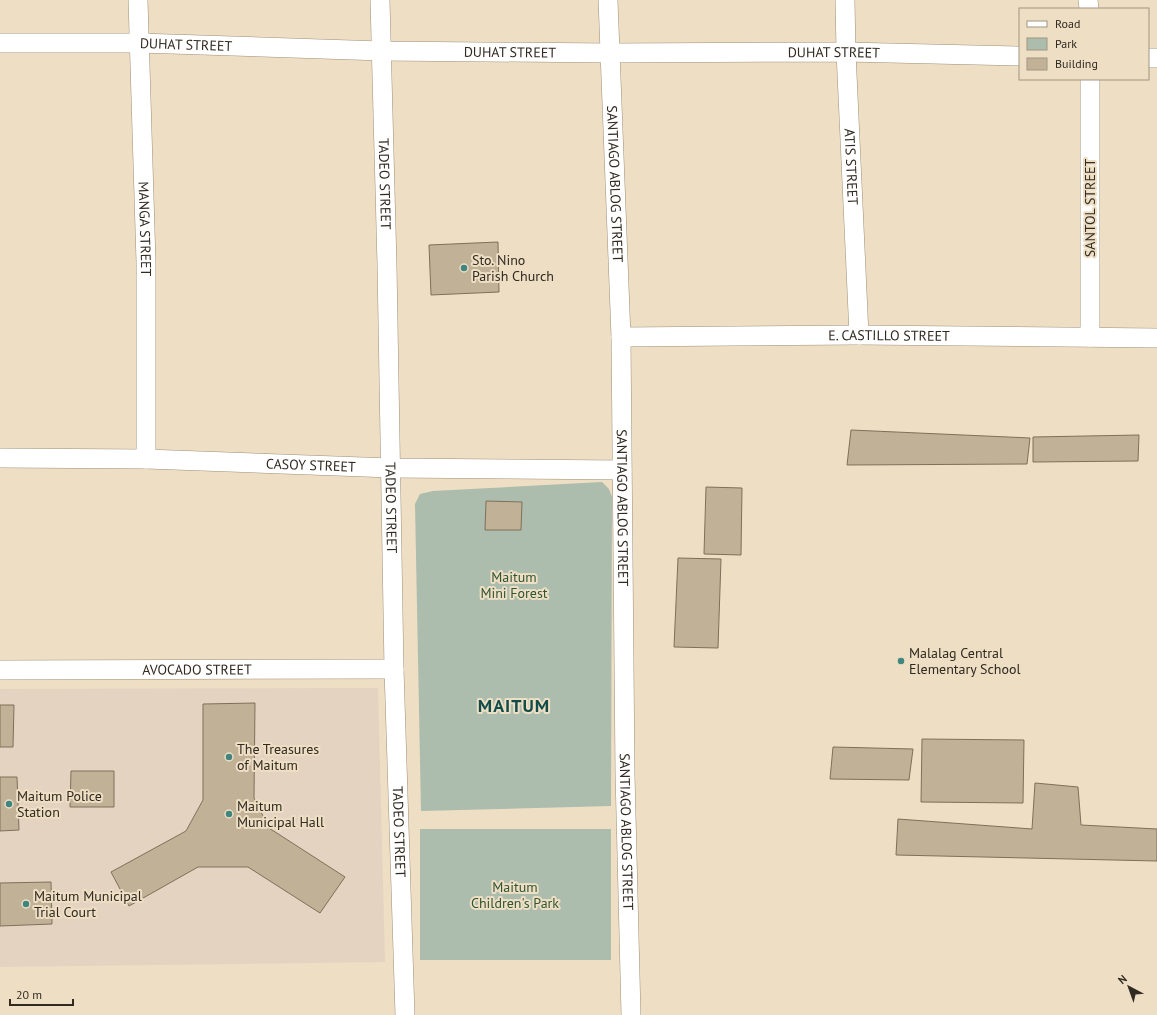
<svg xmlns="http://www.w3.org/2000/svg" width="1157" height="1015" font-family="'PT Sans',sans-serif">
	<rect width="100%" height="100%" fill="#eddec4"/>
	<polygon fill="#e5d3c2" points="378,688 385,962 0,967 0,689"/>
	<g fill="#acbcad">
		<polygon points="602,482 609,489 612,497 611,806 421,811 415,504 420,494 433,491"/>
		<rect x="420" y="829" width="191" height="131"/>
	</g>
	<g fill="#c1b197" stroke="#7e7059">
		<polygon points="498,242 499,292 431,295 429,245"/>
		<polygon points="851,430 1030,438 1027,464 847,465"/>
		<polygon points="1139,435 1138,461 1033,462 1033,437"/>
		<polygon points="706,487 742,488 741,555 704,554"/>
		<polygon points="486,501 522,502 521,530 485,530"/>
		<polygon points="678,558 721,559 718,648 674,647"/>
		<polygon points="255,703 254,798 269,828 345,877 320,913 248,867 198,867 129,906 111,872 186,831 203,800 203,704"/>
		<polygon points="0,705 14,705 13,747 0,747"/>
		<polygon points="922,739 1024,740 1023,803 921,802"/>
		<polygon points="833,747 913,749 909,780 830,779"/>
		<polygon points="71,771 114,771 114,807 70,807"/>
		<polygon points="0,777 17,777 19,830 0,831"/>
		<polygon points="1035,783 1078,787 1081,825 1157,829 1157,861 896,855 898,819 1032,829"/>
		<polygon points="51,882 52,924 0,926 0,883"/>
	</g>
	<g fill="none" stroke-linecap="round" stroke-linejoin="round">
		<defs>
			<g id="minor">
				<path id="s1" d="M138 0 146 262V459"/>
				<path id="s2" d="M380 0 387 265 394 669 405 1015"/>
				<path id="s3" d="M608 0 621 337 625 774 631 1015"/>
				<path id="s4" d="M845 0 846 52 859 335"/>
				<polyline points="1088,0 1089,9"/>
				<path id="s5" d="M0 43H139L382 51 609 53 846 52 1020 56"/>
				<polyline points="1148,58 1157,58"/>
				<path id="s6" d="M621 337 859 335 1157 338"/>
				<polyline points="1090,337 1090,79"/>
				<path id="s7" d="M0 458 146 459 391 468 622 470"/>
				<path id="s8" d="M0 670 394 669"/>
			</g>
		</defs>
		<use href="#minor" stroke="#9e9078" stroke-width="20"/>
		<use href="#minor" stroke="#fff" stroke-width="19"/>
	</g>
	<g fill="#3f8680" stroke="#eddec4" stroke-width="1.5">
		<circle cx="464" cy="268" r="4"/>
		<circle cx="901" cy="661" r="4"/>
		<circle cx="229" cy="757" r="4"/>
		<circle cx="9" cy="804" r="4"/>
		<circle cx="229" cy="814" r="4"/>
		<circle cx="26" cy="904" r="4"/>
	</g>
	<g text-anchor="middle" stroke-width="4" stroke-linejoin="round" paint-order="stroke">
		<g font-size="14" fill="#302a20" stroke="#eddec4">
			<text dy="5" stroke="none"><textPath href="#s5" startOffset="186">DUHAT STREET</textPath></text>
			<text dy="5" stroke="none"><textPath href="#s5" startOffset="510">DUHAT STREET</textPath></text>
			<text dy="5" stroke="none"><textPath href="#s5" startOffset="834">DUHAT STREET</textPath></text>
			<text dy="5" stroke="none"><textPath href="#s4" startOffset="167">ATIS STREET</textPath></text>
			<text dy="5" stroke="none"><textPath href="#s2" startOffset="184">TADEO STREET</textPath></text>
			<text dy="5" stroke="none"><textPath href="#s3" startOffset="184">SANTIAGO ABLOG STREET</textPath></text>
			<text transform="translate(1090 208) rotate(-90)" y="5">SANTOL STREET</text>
			<text dy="5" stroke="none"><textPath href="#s1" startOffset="229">MANGA STREET</textPath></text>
			<text dy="5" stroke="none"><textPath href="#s6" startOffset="268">E. CASTILLO STREET</textPath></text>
			<text dy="5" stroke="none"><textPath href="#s7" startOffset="311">CASOY STREET</textPath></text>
			<text dy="5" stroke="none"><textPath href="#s3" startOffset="508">SANTIAGO ABLOG STREET</textPath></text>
			<text dy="5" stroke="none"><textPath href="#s2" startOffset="508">TADEO STREET</textPath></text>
			<text dy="5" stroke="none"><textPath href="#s8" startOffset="197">AVOCADO STREET</textPath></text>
			<text dy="5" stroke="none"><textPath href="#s2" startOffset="832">TADEO STREET</textPath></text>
			<text dy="5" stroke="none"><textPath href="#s3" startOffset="832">SANTIAGO ABLOG STREET</textPath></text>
		</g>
		<g font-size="14" fill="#302a20" stroke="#eddec4" text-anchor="start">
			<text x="472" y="265">Sto. Nino<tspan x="472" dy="16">Parish Church</tspan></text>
			<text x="909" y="658">Malalag Central<tspan x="909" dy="16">Elementary School</tspan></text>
			<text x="237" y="754">The Treasures<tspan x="237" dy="16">of Maitum</tspan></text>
			<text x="17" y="801">Maitum Police<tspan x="17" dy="16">Station</tspan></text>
			<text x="237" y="811">Maitum<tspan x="237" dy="16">Municipal Hall</tspan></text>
			<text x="34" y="901">Maitum Municipal<tspan x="34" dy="16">Trial Court</tspan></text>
		</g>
		<g font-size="14" fill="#305533" stroke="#eddec4">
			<text x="514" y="582">Maitum<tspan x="514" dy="16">Mini Forest</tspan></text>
			<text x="515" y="892">Maitum<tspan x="515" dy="16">Children's Park</tspan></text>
		</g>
		<g font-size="18" font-weight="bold" letter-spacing="1" fill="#104d49" stroke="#eddec4">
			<text x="514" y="712">MAITUM</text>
		</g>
	</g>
	<rect x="1019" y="8" width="130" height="72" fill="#eddec4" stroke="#a19682"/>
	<rect x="1027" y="21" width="20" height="6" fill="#ffffff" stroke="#a19682"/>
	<text x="1055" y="28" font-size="12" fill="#302a20">Road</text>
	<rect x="1027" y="38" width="20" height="12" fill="#acbcad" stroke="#a19682"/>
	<text x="1055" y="48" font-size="12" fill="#302a20">Park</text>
	<rect x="1027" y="58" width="20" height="12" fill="#c1b197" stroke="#a19682"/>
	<text x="1055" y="68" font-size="12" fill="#302a20">Building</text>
	<g transform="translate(1129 987) rotate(319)" stroke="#eddec4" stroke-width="3" paint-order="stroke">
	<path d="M0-3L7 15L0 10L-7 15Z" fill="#302a20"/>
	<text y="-6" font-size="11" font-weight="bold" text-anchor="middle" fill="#302a20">N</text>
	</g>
	<path d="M10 999v6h63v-6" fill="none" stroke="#302a20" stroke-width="2"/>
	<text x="16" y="999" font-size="12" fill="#302a20" stroke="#eddec4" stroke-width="3" paint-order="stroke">20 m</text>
</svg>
